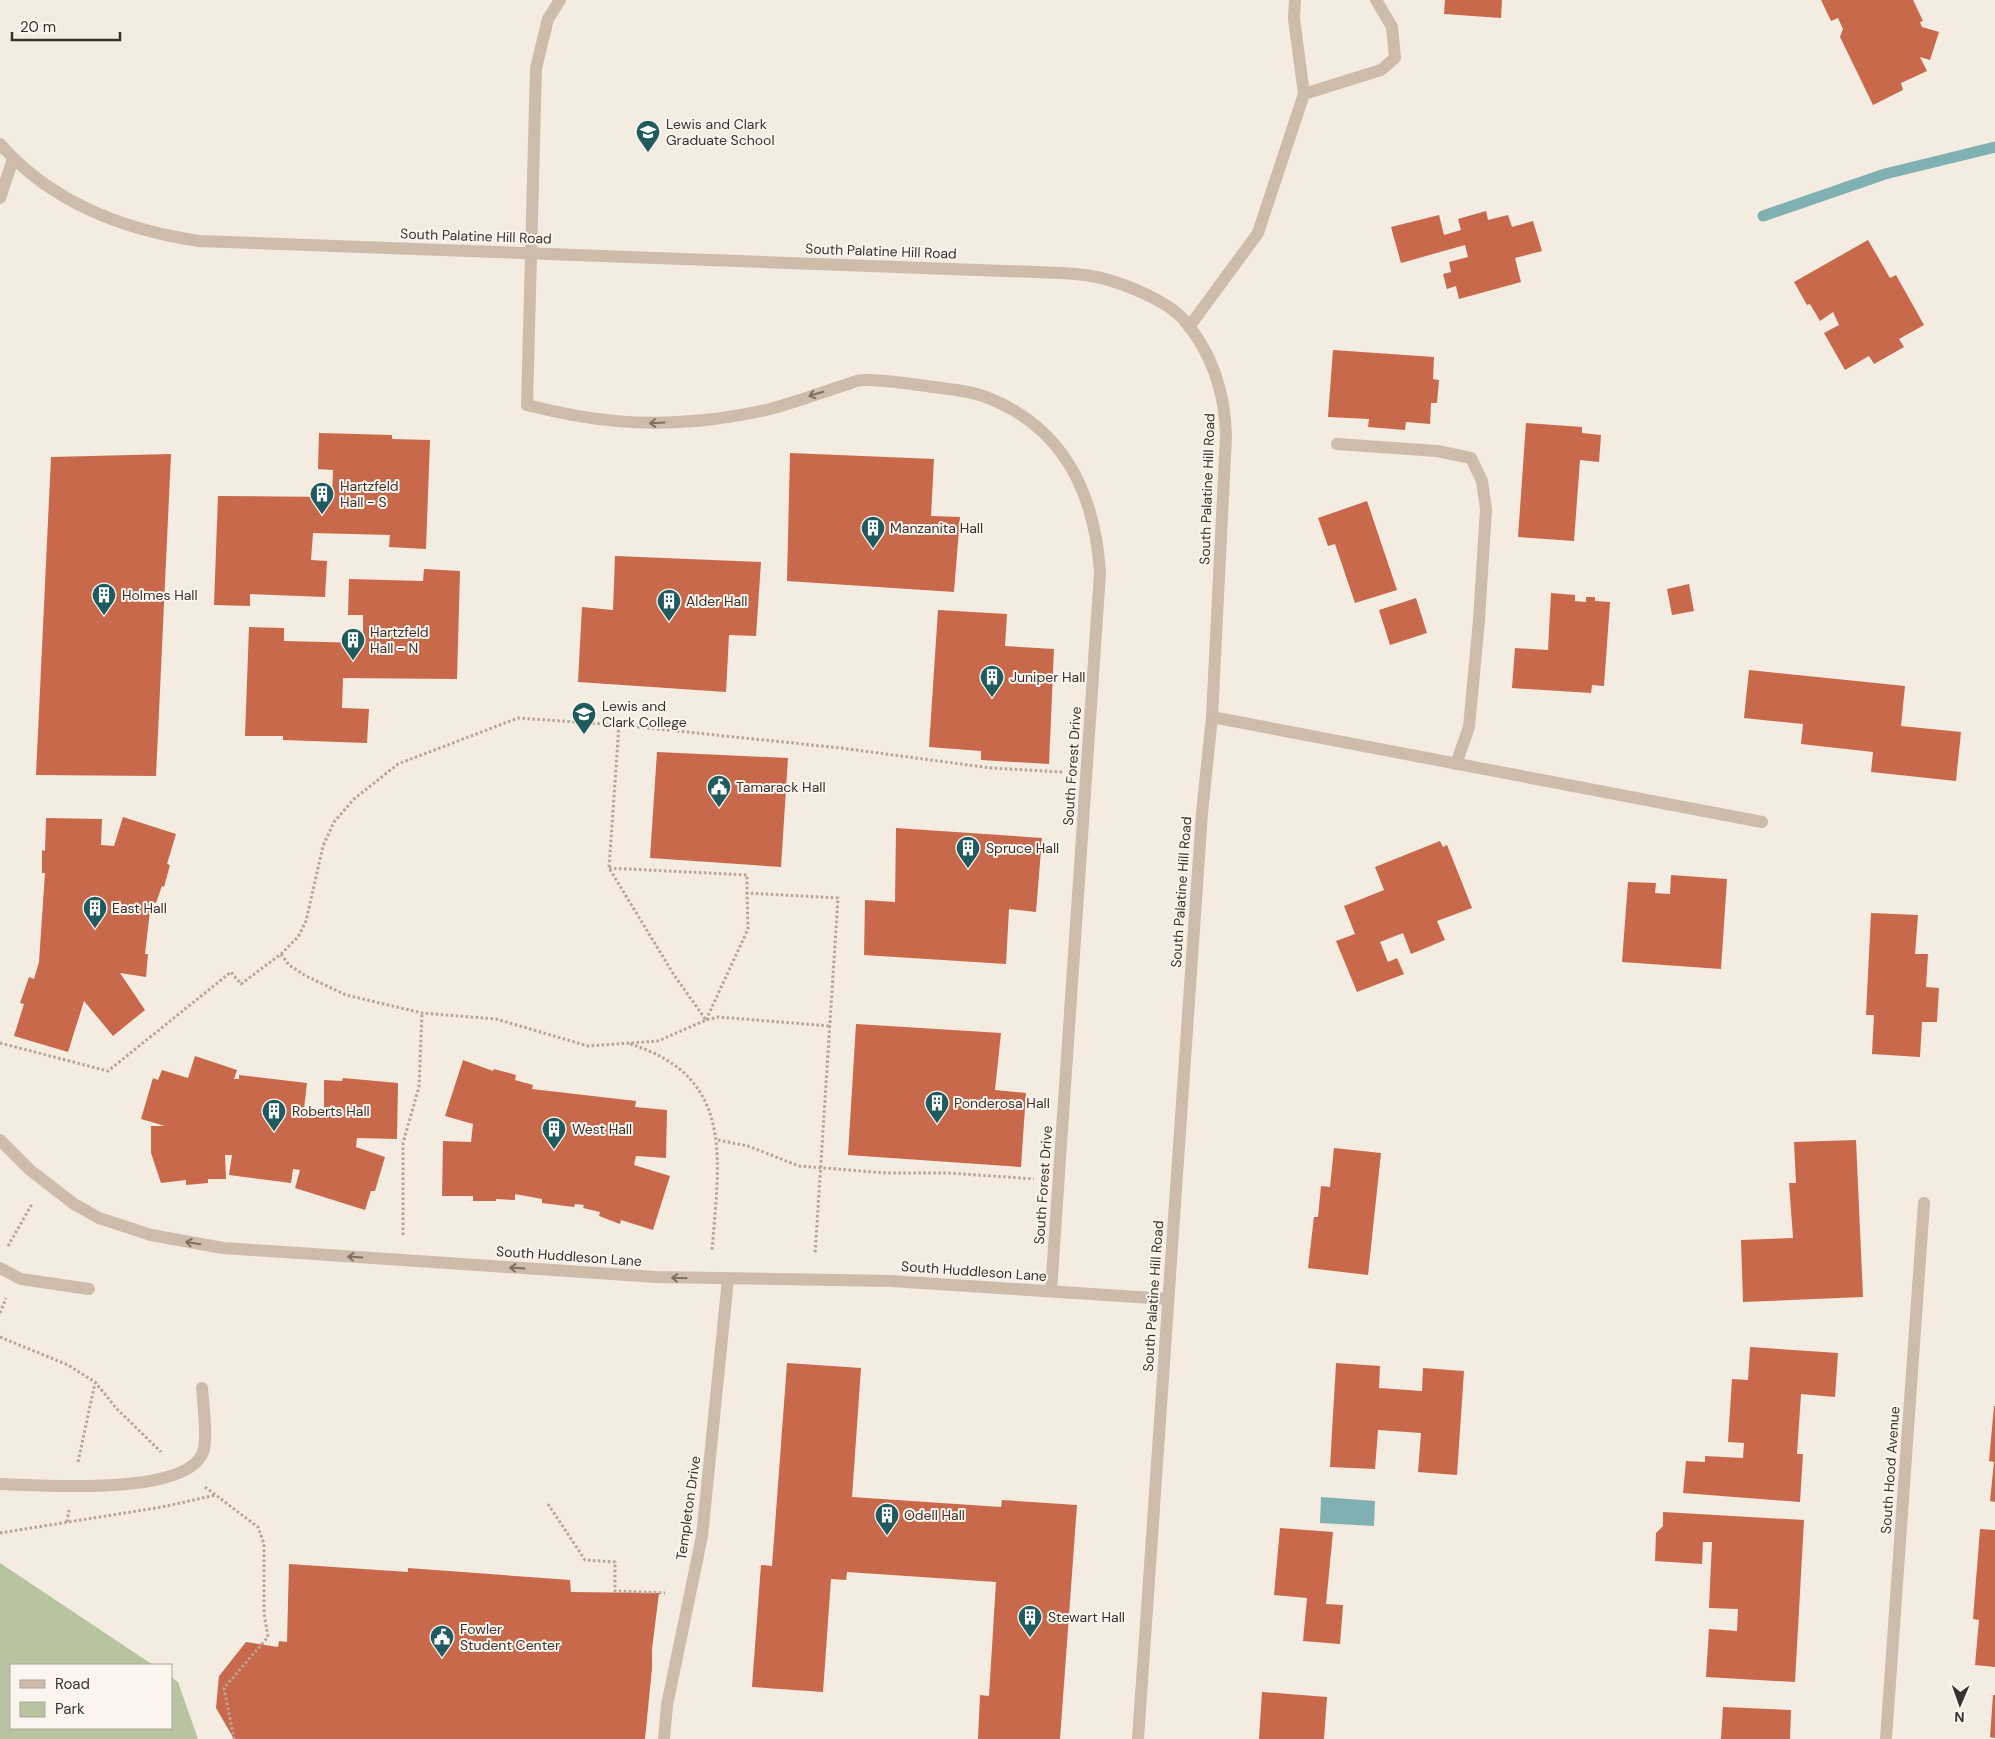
<svg xmlns="http://www.w3.org/2000/svg" width="1995" height="1739" font-family="'DM Sans',sans-serif">
	<rect width="100%" height="100%" fill="#f4ebe1"/>
	<polygon fill="#b8c4a0" points="0,1563 153,1665 11,1665 11,1728 171,1728 171,1677 178,1682 198,1739 0,1739"/>
	<polygon fill="#7fb0b2" points="1321,1497 1375,1501 1374,1526 1320,1523"/>
	<g fill="none" stroke-linecap="round" stroke-linejoin="round">
		<polyline stroke="#7fb0b2" stroke-width="11" points="1763,216 1885,174 1995,147"/>
	</g>
	<g fill="#c8694b">
		<polygon points="1445,0 1502,0 1501,18 1444,14"/>
		<polygon points="1821,0 1913,0 1923,21 1920,22 1922,27 1939,32 1930,60 1920,57 1927,71 1901,83 1903,90 1873,105 1840,37 1843,29 1838,18 1831,21"/>
		<polygon points="1486,211 1488,220 1508,215 1512,227 1533,221 1542,251 1515,258 1521,282 1459,299 1456,286 1447,289 1443,274 1451,272 1449,262 1468,257 1465,245 1401,263 1391,227 1439,215 1444,235 1461,230 1458,219"/>
		<polygon points="1868,240 1890,278 1896,275 1924,325 1899,339 1904,347 1874,364 1869,356 1845,370 1824,333 1839,325 1833,312 1820,321 1810,304 1807,305 1794,282"/>
		<polygon points="1333,350 1434,357 1433,379 1439,380 1437,403 1431,403 1430,424 1406,422 1405,430 1368,427 1369,419 1328,417"/>
		<polygon points="1526,423 1582,427 1582,433 1601,435 1599,462 1580,460 1574,541 1518,537"/>
		<polygon points="319,433 392,435 392,439 430,440 426,549 389,547 390,535 313,533 311,560 327,561 325,597 250,594 250,606 214,605 218,496 332,497 333,470 318,469"/>
		<polygon points="790,453 934,459 931,516 960,517 954,592 787,581"/>
		<polygon points="171,454 156,776 36,775 51,457"/>
		<polygon points="1367,501 1397,590 1355,603 1335,544 1328,546 1318,518"/>
		<polygon points="615,556 761,562 756,636 729,635 726,692 578,682 582,607 613,610"/>
		<polygon points="424,569 460,571 457,679 343,678 342,708 369,709 367,743 283,740 283,736 245,736 249,627 284,628 284,641 363,643 363,615 348,615 349,579 423,581"/>
		<polygon points="1689,584 1694,611 1672,615 1667,589"/>
		<polygon points="1551,593 1575,595 1575,601 1586,602 1586,597 1595,597 1595,601 1610,602 1604,686 1592,685 1591,693 1512,688 1515,648 1548,650"/>
		<polygon points="1416,598 1427,633 1390,645 1379,610"/>
		<polygon points="938,610 1007,614 1005,646 1054,649 1049,764 981,760 981,751 929,747"/>
		<polygon points="1749,670 1905,686 1901,726 1961,732 1956,781 1871,772 1873,752 1801,744 1803,724 1744,718"/>
		<polygon points="657,752 788,758 781,867 650,858"/>
		<polygon points="123,817 176,834 167,864 170,865 164,887 162,886 156,903 151,902 145,954 148,954 146,977 120,973 145,1010 113,1036 84,1001 68,1052 14,1036 24,1004 20,1003 29,977 34,979 39,962 45,873 42,873 42,850 45,851 46,818 102,819 101,845 114,846"/>
		<polygon points="896,828 1042,838 1036,912 1009,909 1006,964 864,955 865,900 895,902"/>
		<polygon points="1440,841 1443,847 1447,845 1472,908 1437,921 1445,940 1411,954 1403,933 1380,942 1388,962 1397,958 1404,974 1357,992 1336,941 1355,934 1344,906 1384,890 1375,867"/>
		<polygon points="1671,875 1727,879 1721,969 1622,962 1628,882 1656,883 1655,893 1670,894"/>
		<polygon points="1871,913 1918,915 1915,954 1928,954 1926,987 1939,988 1937,1022 1922,1022 1920,1057 1872,1054 1874,1015 1866,1015"/>
		<polygon points="856,1024 1001,1033 995,1090 1026,1093 1021,1167 848,1155"/>
		<polygon points="195,1056 237,1070 234,1079 239,1079 239,1075 307,1083 304,1109 324,1112 324,1080 342,1081 343,1078 398,1083 397,1139 357,1138 356,1147 385,1157 375,1191 371,1191 365,1210 295,1188 300,1170 293,1169 291,1183 229,1175 232,1155 225,1155 226,1179 208,1179 208,1183 186,1185 186,1180 161,1183 151,1153 151,1126 165,1126 141,1119 153,1078 158,1080 162,1070 188,1078"/>
		<polygon points="463,1060 493,1071 494,1069 516,1075 515,1080 533,1085 532,1089 636,1101 635,1107 667,1110 666,1158 636,1156 634,1165 670,1176 653,1230 621,1220 620,1224 599,1216 600,1212 583,1208 584,1205 575,1204 574,1207 542,1203 542,1199 515,1194 515,1200 496,1199 496,1201 473,1201 473,1196 442,1196 443,1141 471,1142 473,1124 445,1116"/>
		<polygon points="1856,1140 1863,1297 1743,1302 1741,1240 1793,1238 1789,1183 1796,1183 1794,1142"/>
		<polygon points="1334,1148 1381,1153 1368,1275 1308,1268 1314,1217 1318,1217 1321,1186 1330,1187"/>
		<polygon points="1750,1347 1838,1353 1835,1397 1801,1394 1797,1454 1803,1454 1800,1502 1683,1493 1686,1461 1705,1462 1705,1456 1743,1458 1744,1443 1728,1442 1732,1379 1748,1380"/>
		<polygon points="787,1363 861,1368 852,1497 1001,1507 1002,1500 1077,1505 1060,1739 978,1739 980,1695 989,1696 996,1582 847,1572 846,1580 831,1579 823,1692 752,1687 761,1565 772,1566"/>
		<polygon points="1336,1363 1380,1366 1379,1388 1422,1391 1423,1368 1464,1371 1457,1475 1418,1472 1421,1433 1378,1430 1375,1469 1330,1467"/>
		<polygon points="1994,1406 1995,1406 1995,1462 1989,1461"/>
		<polygon points="1994,1462 1995,1462 1995,1502 1990,1501"/>
		<polygon points="1663,1512 1804,1520 1795,1682 1706,1677 1709,1629 1737,1631 1738,1609 1709,1608 1712,1542 1703,1542 1702,1564 1655,1561 1656,1533 1663,1526"/>
		<polygon points="1280,1528 1333,1532 1326,1604 1343,1605 1340,1644 1303,1641 1307,1598 1274,1595"/>
		<polygon points="1980,1529 1995,1530 1995,1667 1975,1665 1979,1620 1973,1619"/>
		<polygon points="289,1564 408,1572 408,1568 570,1580 571,1592 659,1593 652,1649 652,1668 645,1739 234,1739 216,1708 219,1676 246,1642 278,1647 279,1641 287,1642"/>
		<polygon points="1262,1692 1327,1697 1324,1739 1259,1739"/>
		<polygon points="1993,1695 1995,1695 1995,1738 1990,1737"/>
		<polygon points="1723,1707 1791,1710 1790,1739 1721,1739"/>
	</g>
	<g fill="none" stroke-linecap="round" stroke-linejoin="round">
		<g stroke="#b9a596" stroke-width="3" stroke-dasharray="2.5 2.5" stroke-linecap="butt">
			<polyline points="619,725 609,868 674,975 706,1020"/>
			<polyline points="609,868 747,875 747,893 838,898 815,1255"/>
			<polyline points="281,954 289,965 306,976 346,995 422,1013 496,1019 588,1046 658,1041 706,1020 718,1017 830,1026"/>
			<polyline points="706,1020 748,929 747,893"/>
			<polyline points="0,1043 108,1071 231,972 241,984 281,954 298,937 306,921 323,846 334,822 354,799 398,764 518,718 619,725 841,748 991,768 1062,772"/>
			<path d="M630 1044C738 1077 718 1164 712 1252"/>
			<polyline points="718,1140 748,1146 799,1166 886,1173 949,1173 1034,1179"/>
			<polyline points="403,1235 403,1143 419,1087 422,1013"/>
			<polyline points="8,1246 32,1204"/>
			<polyline points="0,1313 6,1298"/>
			<polyline points="0,1337 68,1365 95,1382 117,1409 161,1452"/>
			<polyline points="78,1462 95,1383"/>
			<polyline points="205,1487 258,1527 264,1544 264,1613 268,1637 224,1688 234,1739"/>
			<polyline points="548,1504 585,1560 615,1562 615,1591 665,1593"/>
			<polyline points="67,1522 69,1510"/>
			<polyline points="0,1533 162,1507 216,1495"/>
		</g>
		<g stroke="#cdbbac" stroke-width="12">
			<path d="M560 0 548 19 536 68 527 405C594 422 645 427 714 419 735 416 757 413 777 407 799 401 820 393 842 386 849 384 856 380 863 380 884 379 907 384 927 386 946 389 966 390 983 396 1063 425 1095 493 1100 573L1051 1291"/>
			<polyline points="1304,94 1381,70 1395,58 1392,27 1376,0"/>
			<path d="M0 144C51 202 124 230 199 241L1061 273C1071 274 1081 274 1091 276 1117 280 1167 300 1184 320 1213 354 1225 392 1226 436L1212 717 1202 813 1138 1739"/>
			<polyline points="0,198 13,159"/>
			<polyline points="1189,327 1258,233 1304,94 1294,19 1295,0"/>
			<polyline points="1337,444 1437,451 1471,458 1482,481 1486,509 1479,620 1469,727 1456,764"/>
			<polyline points="1212,717 1762,822"/>
			<polyline points="0,1140 30,1170 74,1204 99,1218 151,1235 223,1248 656,1277 891,1281 1168,1299"/>
			<polyline points="0,1268 21,1279 89,1289"/>
			<path d="M0 1484C39 1485 187 1497 203 1452 208 1440 203 1402 202 1388"/>
			<polyline points="664,1739 667,1705 702,1536 728,1279"/>
			<polyline points="1886,1739 1924,1203"/>
		</g>
	</g>
	<defs><path id="oneway-shaft" d="M-6 0H5M1.5-3L5.5 0L1.5 3" fill="none" stroke-width="1.6" stroke-linecap="round" stroke-linejoin="round" transform="scale(1.25)"/></defs>
	<g stroke="#7d6f65">
		<use href="#oneway-shaft" transform="translate(816 394) rotate(163)"/>
		<use href="#oneway-shaft" transform="translate(657 423) rotate(177)"/>
		<use href="#oneway-shaft" transform="translate(193 1243) rotate(-171)"/>
		<use href="#oneway-shaft" transform="translate(355 1257) rotate(-176)"/>
		<use href="#oneway-shaft" transform="translate(517 1268) rotate(-176)"/>
		<use href="#oneway-shaft" transform="translate(679 1278) rotate(-178)"/>
	</g>
	<defs>
		<symbol id="university-pin" viewBox="-11 -11 22 30"><path d="M0 17L-7.5 6A9.5 9.5 0 1 1 7.5 6Z" fill="#1f5a5e" stroke="#fbf5ee"/><path d="M0-5L7-2L0 1L-7-2ZM-4 1L0 2.5L4 1V4Q0 6-4 4Z" fill="#fff"/></symbol>
		<symbol id="building-pin" viewBox="-11 -11 22 30"><path d="M0 17L-7.5 6A9.5 9.5 0 1 1 7.5 6Z" fill="#1f5a5e" stroke="#fbf5ee"/><path d="M-4-6H4V6H1V3H-1V6H-4ZM-2.5-4.3h1.7v1.8h-1.7ZM.8-4.3h1.7v1.8H.8ZM-2.5-1h1.7V.8h-1.7ZM.8-1h1.7V.8H.8Z" fill="#fff"/></symbol>
		<symbol id="civic-pin" viewBox="-11 -11 22 30"><path d="M0 17L-7.5 6A9.5 9.5 0 1 1 7.5 6Z" fill="#1f5a5e" stroke="#fbf5ee"/><path d="M-.6-6.5H3V-4.5H.6V-3L4-1V1h2V6H-6V1h2V-1L-.6-3ZM-1.2 2.5V6h2.4V2.5Z" fill="#fff"/></symbol>
	</defs>
	<g fill-rule="evenodd">
		<use href="#university-pin" x="634" y="118" width="28" height="38"/>
		<use href="#building-pin" x="308" y="480" width="28" height="38"/>
		<use href="#building-pin" x="859" y="514" width="28" height="38"/>
		<use href="#building-pin" x="90" y="581" width="28" height="38"/>
		<use href="#building-pin" x="655" y="587" width="28" height="38"/>
		<use href="#building-pin" x="339" y="626" width="28" height="38"/>
		<use href="#building-pin" x="978" y="663" width="28" height="38"/>
		<use href="#university-pin" x="570" y="700" width="28" height="38"/>
		<use href="#civic-pin" x="705" y="773" width="28" height="38"/>
		<use href="#building-pin" x="954" y="834" width="28" height="38"/>
		<use href="#building-pin" x="81" y="894" width="28" height="38"/>
		<use href="#building-pin" x="923" y="1089" width="28" height="38"/>
		<use href="#building-pin" x="260" y="1097" width="28" height="38"/>
		<use href="#building-pin" x="540" y="1115" width="28" height="38"/>
		<use href="#building-pin" x="873" y="1501" width="28" height="38"/>
		<use href="#building-pin" x="1016" y="1603" width="28" height="38"/>
		<use href="#civic-pin" x="428" y="1623" width="28" height="38"/>
	</g>
	<g text-anchor="middle" stroke-width="4" stroke-linejoin="round" paint-order="stroke">
		<g font-size="14" fill="#3b302b" stroke="#fbf5ee" text-anchor="start">
			<text x="666" y="129">Lewis and Clark<tspan x="666" dy="16">Graduate School</tspan></text>
			<text x="340" y="491">Hartzfeld<tspan x="340" dy="16">Hall - S</tspan></text>
			<text x="890" y="533">Manzanita Hall</text>
			<text x="122" y="600">Holmes Hall</text>
			<text x="686" y="606">Alder Hall</text>
			<text x="370" y="637">Hartzfeld<tspan x="370" dy="16">Hall - N</tspan></text>
			<text x="1010" y="682">Juniper Hall</text>
			<text x="602" y="711">Lewis and<tspan x="602" dy="16">Clark College</tspan></text>
			<text x="736" y="792">Tamarack Hall</text>
			<text x="986" y="853">Spruce Hall</text>
			<text x="112" y="913">East Hall</text>
			<text x="954" y="1108">Ponderosa Hall</text>
			<text x="292" y="1116">Roberts Hall</text>
			<text x="572" y="1134">West Hall</text>
			<text x="904" y="1520">Odell Hall</text>
			<text x="1048" y="1622">Stewart Hall</text>
			<text x="460" y="1634">Fowler<tspan x="460" dy="16">Student Center</tspan></text>
		</g>
		<g font-size="14" fill="#3b302b" stroke="#fbf5ee">
			<text transform="translate(476 236) rotate(2)" y="5">South Palatine Hill Road</text>
			<text transform="translate(881 251) rotate(2)" y="5">South Palatine Hill Road</text>
			<text transform="translate(1207 489) rotate(-88)" y="5">South Palatine Hill Road</text>
			<text transform="translate(1072 766) rotate(-86)" y="5">South Forest Drive</text>
			<text transform="translate(1181 892) rotate(-86)" y="5">South Palatine Hill Road</text>
			<text transform="translate(1043 1185) rotate(-86)" y="5">South Forest Drive</text>
			<text transform="translate(569 1256) rotate(4)" y="5">South Huddleson Lane</text>
			<text transform="translate(974 1271) rotate(4)" y="5">South Huddleson Lane</text>
			<text transform="translate(1153 1296) rotate(-86)" y="5">South Palatine Hill Road</text>
			<text transform="translate(1890 1470) rotate(-86)" y="5">South Hood Avenue</text>
			<text transform="translate(688 1508) rotate(-82)" y="5">Templeton Drive</text>
		</g>
	</g>
	<rect x="10" y="1664" width="162" height="65" fill="#fbf5ee" stroke="#aea6a0"/>
	<rect x="20" y="1680" width="25" height="8" fill="#cdbbac" stroke="#aea6a0"/>
	<text x="55" y="1689" font-size="15" fill="#3b302b">Road</text>
	<rect x="20" y="1702" width="25" height="15" fill="#b8c4a0" stroke="#aea6a0"/>
	<text x="55" y="1714" font-size="15" fill="#3b302b">Park</text>
	<g transform="translate(1960 1704) rotate(182)" stroke="#fbf5ee" stroke-width="4" paint-order="stroke">
	<path d="M0-4L9 19L0 12L-9 19Z" fill="#3b302b"/>
	<text y="-8" font-size="14" font-weight="bold" text-anchor="middle" fill="#3b302b">N</text>
	</g>
	<path d="M12 32v8h108v-8" fill="none" stroke="#3b302b" stroke-width="2.5"/>
	<text x="20" y="32" font-size="15" fill="#3b302b" stroke="#fbf5ee" stroke-width="4" paint-order="stroke">20 m</text>
</svg>
